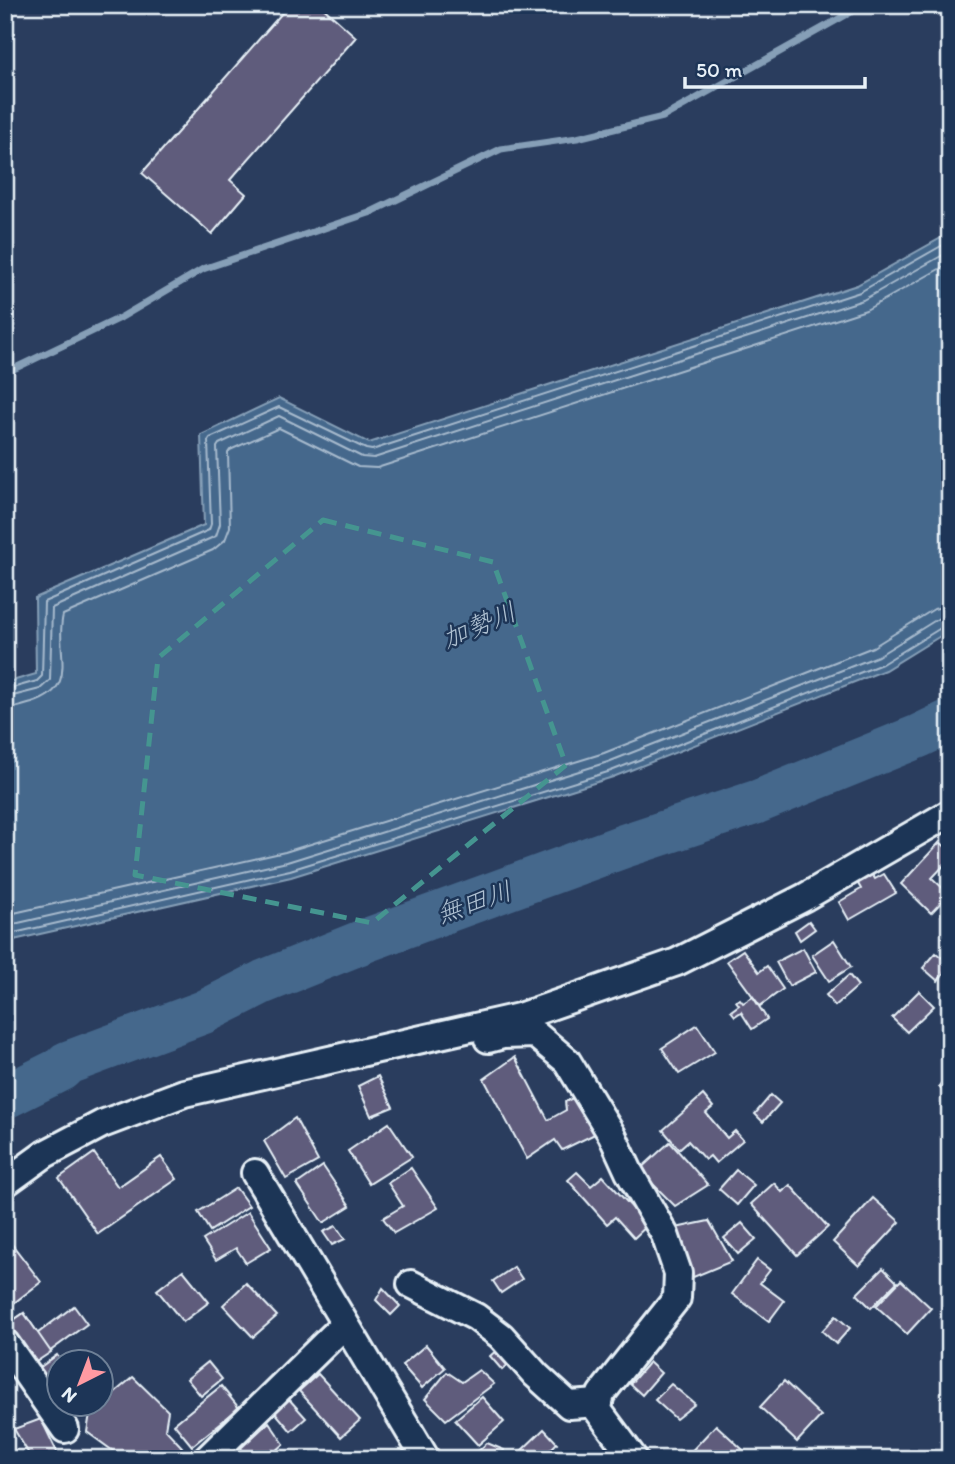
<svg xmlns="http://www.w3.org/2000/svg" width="955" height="1464" font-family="Itim,'Klee One',sans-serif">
	<rect width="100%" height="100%" fill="#2a3d5e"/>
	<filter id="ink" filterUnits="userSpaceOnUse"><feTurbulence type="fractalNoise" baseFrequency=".0143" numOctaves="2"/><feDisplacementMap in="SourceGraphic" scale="14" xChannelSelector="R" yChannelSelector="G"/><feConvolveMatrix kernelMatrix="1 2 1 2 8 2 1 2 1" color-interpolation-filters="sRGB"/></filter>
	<g filter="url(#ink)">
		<polygon fill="#45688c" stroke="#869fb7" stroke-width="2" points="950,233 950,630 885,670 613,777 291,877 5,942 5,683 36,674 35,598 204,525 201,435 279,398 369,443 857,285"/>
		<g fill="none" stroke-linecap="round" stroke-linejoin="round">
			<g stroke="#a7bacd" stroke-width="2">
				<polyline points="5,690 37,681 42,676 44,602 209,530 211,524 208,441 210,438 279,407 366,449 372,450 860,292 950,241"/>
				<polyline points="5,698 40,689 50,680 52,608 216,536 220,524 217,447 219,444 279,416 362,457 374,458 863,300 950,251"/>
				<path d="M5 709C15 709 23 705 32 703 81 688 54 651 63 615L213 550 225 540 230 527 228 453 230 450 279 428 358 467 377 468 866 310 950 263"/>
				<polyline points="5,915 285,852 604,753 873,647 934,609 950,605"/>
				<polyline points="5,926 287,862 608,762 878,656 939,618 950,616"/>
				<polyline points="5,935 290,870 611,771 882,664 944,626 950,625"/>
			</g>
			<polyline stroke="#869fb7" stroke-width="7" points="5,373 120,318 203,269 369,213 501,149 577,138 663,117 853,11 868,5"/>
			<polyline stroke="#45688c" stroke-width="44" points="5,1097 61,1069 67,1063 204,1012 263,982 367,940 624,846 757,802 919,736 950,721"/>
		</g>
		<g fill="#5e5b7b" stroke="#e8f1f8" stroke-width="2">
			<polygon points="289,5 320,5 356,37 230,180 246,194 212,234 142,173"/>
			<polygon points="940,842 950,851 950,859 932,878 949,894 931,913 901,884"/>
			<polygon points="867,866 875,879 884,874 896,893 849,920 839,902 861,889 853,875"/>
			<polygon points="809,921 815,929 800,940 795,931"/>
			<polygon points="834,940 851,967 829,981 812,955"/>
			<polygon points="803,948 816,972 789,986 776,962"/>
			<polygon points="743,950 759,972 767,966 783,989 760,1006 727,961"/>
			<polygon points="936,953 950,964 938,981 923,968"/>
			<polygon points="849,975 858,986 835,1006 826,995"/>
			<polygon points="919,991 934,1006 907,1032 892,1018"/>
			<polygon points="753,997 767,1019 752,1029 741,1012 735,1016 731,1011 739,1005 736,1001 740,999 743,1003"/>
			<polygon points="697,1025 715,1052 679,1074 662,1048"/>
			<polygon points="515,1057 548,1120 566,1110 565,1102 580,1094 599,1132 562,1150 555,1140 527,1159 484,1079"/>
			<polygon points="950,1072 950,1098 939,1086"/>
			<polygon points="378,1076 393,1107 371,1116 358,1086"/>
			<polygon points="703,1095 713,1107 706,1113 727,1138 735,1131 743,1140 716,1163 710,1156 705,1160 688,1141 679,1149 663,1130"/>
			<polygon points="771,1095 780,1103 763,1122 755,1114"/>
			<polygon points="295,1118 318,1161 286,1179 264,1141"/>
			<polygon points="389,1123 412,1157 369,1184 348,1151"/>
			<polygon points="670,1142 708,1185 675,1206 639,1170"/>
			<polygon points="94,1153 118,1187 161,1157 177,1179 98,1234 59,1178"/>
			<polygon points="323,1166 350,1206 323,1223 297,1184"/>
			<polygon points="411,1168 438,1208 394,1233 383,1218 403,1206 388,1183"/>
			<polygon points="736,1170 754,1185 737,1205 719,1189"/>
			<polygon points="577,1172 591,1186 603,1176 648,1225 634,1238 615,1217 607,1224 568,1180"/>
			<polygon points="774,1183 782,1192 790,1185 828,1227 797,1255 751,1204"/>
			<polygon points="236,1188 249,1206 210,1231 198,1212"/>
			<polygon points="873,1198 900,1222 859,1266 833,1242"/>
			<polygon points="248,1212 271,1248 246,1263 236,1248 216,1260 203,1240"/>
			<polygon points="709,1221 732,1261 691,1278 671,1229"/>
			<polygon points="742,1223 756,1239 738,1254 724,1238"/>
			<polygon points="336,1226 345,1239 332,1245 323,1232"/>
			<polygon points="8,1239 41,1282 10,1306 5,1300 5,1241"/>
			<polygon points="757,1260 770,1270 760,1283 784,1301 769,1321 732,1294"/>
			<polygon points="514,1267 522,1279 501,1293 493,1281"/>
			<polygon points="883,1268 897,1282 871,1308 857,1294"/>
			<polygon points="183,1270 209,1302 183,1322 157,1290"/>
			<polygon points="901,1280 931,1308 907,1334 876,1306"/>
			<polygon points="246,1283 277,1316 253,1337 223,1305"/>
			<polygon points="383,1288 400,1306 391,1315 376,1300"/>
			<polygon points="74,1306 87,1324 30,1366 5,1331 5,1326 24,1313 38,1333"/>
			<polygon points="24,1313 51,1352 30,1366 5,1331 5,1326"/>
			<polygon points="836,1316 850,1328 836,1344 822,1331"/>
			<polygon points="426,1345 445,1368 422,1388 402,1365"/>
			<polygon points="499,1348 511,1362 502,1370 490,1356"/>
			<polygon points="57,1355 62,1362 60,1362 60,1404 83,1404 66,1417 35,1371"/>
			<polygon points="208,1362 222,1379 201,1396 187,1379"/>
			<polygon points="649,1362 661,1373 642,1395 630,1384"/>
			<polygon points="479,1370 494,1384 446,1420 425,1399 447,1372 462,1382"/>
			<polygon points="318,1374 360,1420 341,1437 299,1391"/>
			<polygon points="133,1377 168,1411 165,1429 182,1447 170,1459 124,1459 87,1432 90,1413"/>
			<polygon points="784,1381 821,1416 797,1442 760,1407"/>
			<polygon points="671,1384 695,1404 676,1419 655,1400"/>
			<polygon points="221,1386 239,1408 192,1446 174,1424"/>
			<polygon points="482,1397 504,1422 478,1445 455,1420"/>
			<polygon points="288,1398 306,1418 291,1431 273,1410"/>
			<polygon points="41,1419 59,1456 32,1459 14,1429"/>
			<polygon points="269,1422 284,1444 267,1459 248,1459 241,1448"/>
			<polygon points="716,1425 753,1459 684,1459"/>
			<polygon points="544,1429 557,1443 541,1459 527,1459 520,1452"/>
			<polygon points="487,1443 504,1450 501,1459 470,1459"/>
		</g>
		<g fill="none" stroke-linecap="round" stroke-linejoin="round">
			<defs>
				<g id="minor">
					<polyline points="488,1039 503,1035 535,1034 567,1061 612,1135 629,1172 665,1235 678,1273 677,1298 601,1394 597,1409 634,1459"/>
					<polyline points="255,1173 426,1459"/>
					<polyline points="5,1183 45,1154 102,1124 184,1093 519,1017 677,962 805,897 950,813"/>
					<polyline points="411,1284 476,1317 501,1336 536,1375 569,1405 599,1403"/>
					<polyline points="5,1343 65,1429"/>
					<polyline points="207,1459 344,1325"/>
				</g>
			</defs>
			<use href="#minor" stroke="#e8f1f8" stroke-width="32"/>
			<use href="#minor" stroke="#1d3557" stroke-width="26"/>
		</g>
	</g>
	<path fill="none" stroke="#459590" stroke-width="5" stroke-dasharray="14 9" stroke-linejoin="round" d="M323 520 493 562 566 765 372 923 135 875 158 658Z"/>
	<g text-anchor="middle" stroke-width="5" stroke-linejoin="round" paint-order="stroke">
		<g font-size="26" font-style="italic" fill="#afc1d2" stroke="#1d3557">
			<text transform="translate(479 625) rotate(-23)" y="9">加勢川</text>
			<text transform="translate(474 902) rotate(-19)" y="9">無田川</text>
		</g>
	</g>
	<rect width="955" height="1464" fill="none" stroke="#1d3557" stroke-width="28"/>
	<rect x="14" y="14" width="927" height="1436" fill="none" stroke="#e8f1f8" stroke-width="2.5" filter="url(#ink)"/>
	<g transform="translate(80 1383) rotate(222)"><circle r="33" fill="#1d3557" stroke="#6e8097" stroke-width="2"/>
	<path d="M0-5L12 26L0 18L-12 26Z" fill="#ff9aa2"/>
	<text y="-10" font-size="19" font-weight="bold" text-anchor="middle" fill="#e8f1f8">N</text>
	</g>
	<path d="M685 77v10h180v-10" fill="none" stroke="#e8f1f8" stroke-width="3.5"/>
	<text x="696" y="77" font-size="21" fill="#e8f1f8" stroke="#1d3557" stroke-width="5" paint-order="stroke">50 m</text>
</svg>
